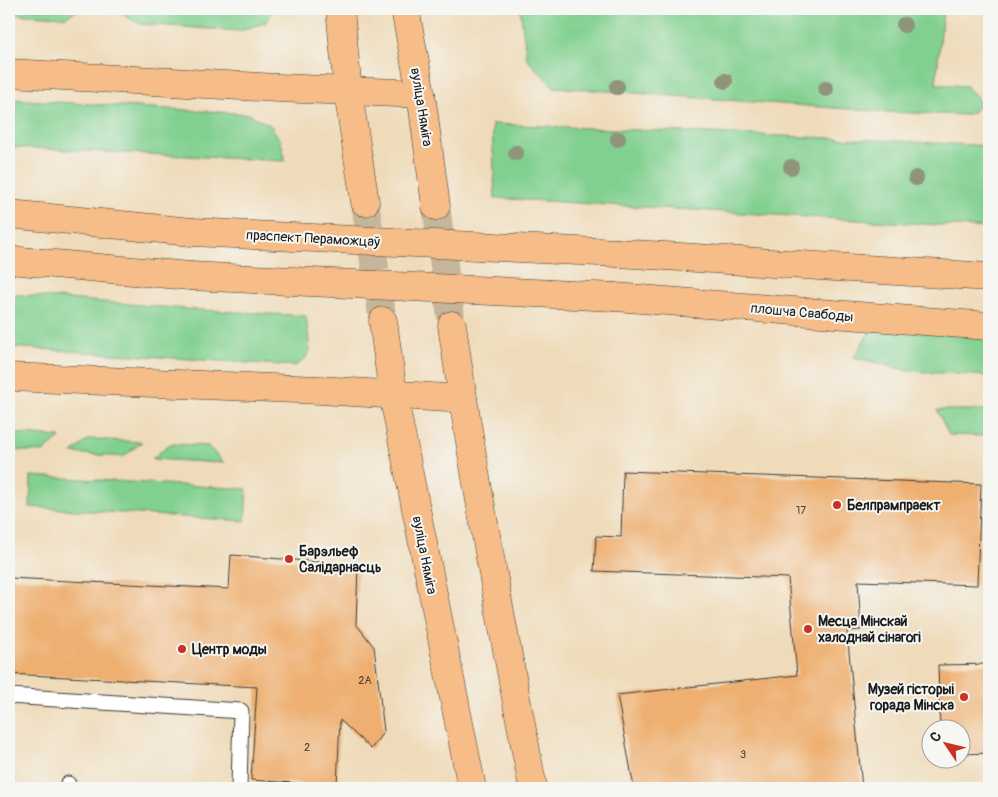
<svg xmlns="http://www.w3.org/2000/svg" width="998" height="797" font-family="Pangolin,sans-serif">
	<rect width="100%" height="100%" fill="#f6f6f2"/>
	<filter id="ink" filterUnits="userSpaceOnUse"><feTurbulence type="fractalNoise" baseFrequency=".02" numOctaves="2"/><feDisplacementMap in="SourceGraphic" scale="10" xChannelSelector="R" yChannelSelector="G"/><feConvolveMatrix kernelMatrix="1 2 1 2 8 2 1 2 1" color-interpolation-filters="sRGB"/></filter>
	<filter id="wash" filterUnits="userSpaceOnUse"><feTurbulence type="fractalNoise" baseFrequency=".0096" numOctaves="4" result="noise"/><feDisplacementMap in="SourceGraphic" scale="20" xChannelSelector="R" yChannelSelector="G"/><feGaussianBlur stdDeviation="1.12" result="paint"/><feColorMatrix in="noise" values="0 0 0 0 0 0 0 0 0 0 0 0 0 0 0 0 0 1.4 0 .05"/><feComposite in="paint" operator="in"/></filter>
	<g filter="url(#wash)">
		<rect width="100%" height="100%" fill="#efdbba"/>
		<g fill="#82d090" stroke="#4f7656">
			<polygon points="9,9 80,9 65,17 9,14"/>
			<polygon points="113,9 273,9 266,22 240,31 140,24"/>
			<path d="M520 9H943L936 84 967 86C972 95 976 91 979 104L974 112 966 115 887 112 554 87 527 60Z"/>
			<polygon points="9,99 249,114 270,125 281,141 285,161 9,147"/>
			<polygon points="492,124 878,140 989,146 989,228 495,198"/>
			<polygon points="9,294 187,309 306,316 310,350 304,360 295,366 9,347"/>
			<polygon points="872,328 989,338 989,376 908,371 854,357"/>
			<polygon points="937,410 989,410 989,433 988,436 949,435"/>
			<polygon points="9,433 61,437 43,452 9,450"/>
			<polygon points="89,439 142,442 123,457 72,453"/>
			<polygon points="170,444 208,446 224,463 152,459"/>
			<polygon points="31,476 247,489 245,521 30,507"/>
		</g>
		<g id="blocks">
			<g fill="#eeaf70">
				<polygon points="623,471 981,484 977,585 858,581 861,630 847,631 862,788 634,788 617,695 797,675 788,578 594,571 596,536 621,537"/>
				<polygon points="231,555 358,565 356,624 374,647 384,731 371,749 340,720 337,786 251,780 257,687 9,674 9,578 229,589"/>
				<polygon points="989,664 989,753 960,754 960,730 940,730 938,665"/>
			</g>
		</g>
	</g>
	<g filter="url(#ink)">
		<use href="#blocks" fill-opacity="0" stroke="#3c3934" stroke-width="1"/>
		<g fill="none" stroke-linecap="round" stroke-linejoin="round">
			<g stroke="#c5b59a" stroke-width="28" stroke-dasharray="28 14" stroke-linecap="butt">
				<polyline points="365,202 383,321"/>
				<polyline points="436,206 452,325"/>
			</g>
			<defs>
				<g id="service">
					<polyline points="9,696 241,711 239,788"/>
					<polyline points="66,788 68,784"/>
				</g>
				<g id="primary">
					<polyline points="340,9 348,92 365,202"/>
					<polyline points="405,9 421,94 436,206"/>
					<polyline points="9,73 278,88 421,94"/>
					<polyline points="9,214 192,232"/>
					<polyline points="618,253 989,277"/>
					<polyline points="9,260 190,276"/>
					<polyline points="615,297 989,326"/>
					<polyline points="383,321 393,394 472,788"/>
					<path d="M452 325C474 480 504 634 533 788"/>
					<polyline points="9,377 320,390 463,399"/>
				</g>
			</defs>
			<use href="#service" stroke="#3c3934" stroke-width="17"/>
			<use href="#primary" stroke="#3c3934" stroke-width="29"/>
			<use href="#service" stroke="#fff" stroke-width="15"/>
			<use href="#primary" stroke="#f7bd88" stroke-width="28"/>
			<defs>
				<g id="primary-bridge">
					<polyline points="192,232 618,253"/>
					<polyline points="190,276 615,297"/>
				</g>
			</defs>
			<use href="#primary-bridge" stroke="#3c3934" stroke-width="29" stroke-linecap="butt"/>
			<use href="#primary-bridge" stroke="#f7bd88" stroke-width="28"/>
		</g>
		<g fill="#8f957a">
			<circle cx="904" cy="25" r="8"/>
			<circle cx="725" cy="81" r="8"/>
			<circle cx="617" cy="87" r="8"/>
			<circle cx="826" cy="89" r="8"/>
			<circle cx="618" cy="139" r="8"/>
			<circle cx="516" cy="153" r="8"/>
			<circle cx="791" cy="167" r="8"/>
			<circle cx="916" cy="178" r="8"/>
		</g>
	</g>
	<g fill="#c8321e" stroke="#f6f6f2" stroke-width="2">
		<circle cx="837" cy="505" r="5"/>
		<circle cx="289" cy="559" r="5"/>
		<circle cx="808" cy="629" r="5"/>
		<circle cx="182" cy="649" r="5"/>
		<circle cx="964" cy="697" r="5"/>
	</g>
	<g text-anchor="middle" stroke-width="4" stroke-linejoin="round" paint-order="stroke">
		<g font-size="11" fill="#504131">
			<text x="801" y="514">17</text>
			<text x="365" y="684">2А</text>
			<text x="307" y="751">2</text>
			<text x="743" y="758">3</text>
		</g>
		<g font-size="14" fill="#1c1c1c" stroke="#f6f6f2">
			<text transform="translate(422 107) rotate(81)" y="5">вуліца Няміга</text>
			<text transform="translate(313 238) rotate(3)" y="5">праспект Пераможцаў</text>
			<text transform="translate(802 312) rotate(5)" y="5">плошча Свабоды</text>
			<text transform="translate(425 555) rotate(79)" y="5">вуліца Няміга</text>
		</g>
		<g font-size="14" font-weight="bold" fill="#1c1c1c" stroke="#f6f6f2" text-anchor="start">
			<text x="847" y="510">Белпрампраект</text>
			<text x="299" y="556">Барэльеф<tspan x="299" dy="16">Салідарнасць</tspan></text>
			<text x="818" y="626">Месца Мінскай<tspan x="818" dy="16">халоднай сінагогі</tspan></text>
			<text x="192" y="654">Центр моды</text>
			<text x="954" y="694" text-anchor="end">Музей гісторыі<tspan x="954" dy="16">горада Мінска</tspan></text>
		</g>
	</g>
	<rect width="998" height="797" fill="none" stroke="#f6f6f2" stroke-width="30"/>
	<g transform="translate(946 744) rotate(305)"><circle r="24" fill="#f6f6f2" stroke="#9f9f9c"/>
	<path d="M0-4L9 19L0 12L-9 19Z" fill="#c8321e"/>
	<text y="-8" font-size="14" font-weight="bold" text-anchor="middle" fill="#1c1c1c">С</text>
	</g>
</svg>
